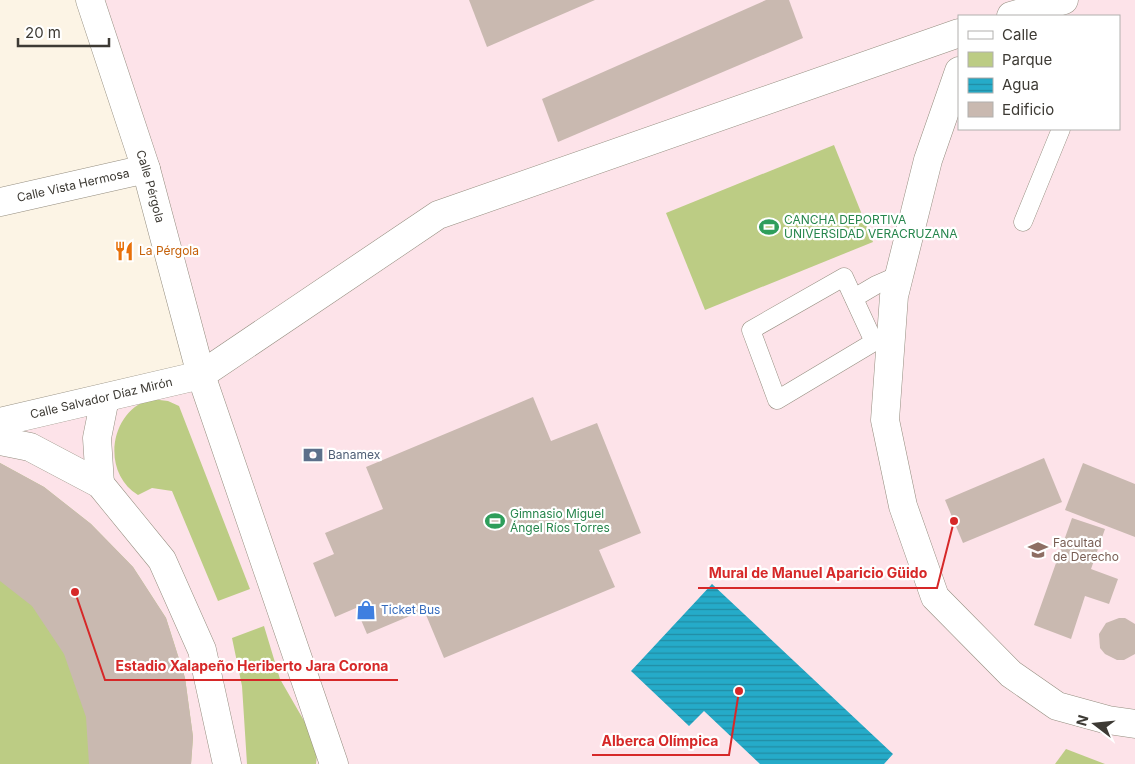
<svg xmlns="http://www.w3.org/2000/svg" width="1135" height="764" font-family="Inter,sans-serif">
	<defs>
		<pattern id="water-rules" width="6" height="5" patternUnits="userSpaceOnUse" patternTransform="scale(1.25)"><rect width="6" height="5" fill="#25abc9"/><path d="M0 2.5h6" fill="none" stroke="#218ca4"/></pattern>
	</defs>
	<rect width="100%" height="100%" fill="#fcf4e5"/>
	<path fill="#fde3e9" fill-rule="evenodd" d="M105 0H1135V764H0V424L201 375 148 136ZM959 16H1119V129H959Z"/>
	<g fill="#bccc84">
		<polygon points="834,145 873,242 705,310 666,213"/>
		<path d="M151 399 168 401 179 406 250 589 218 601 172 491 152 488 138 495C101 473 109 411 151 399Z"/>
		<polygon points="0,463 44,487 91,524 133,567 166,618 185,678 193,737 191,764 0,764"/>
		<polygon points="264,626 280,679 318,745 316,764 247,764 242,686 232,638"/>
		<polygon points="1066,749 1105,764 1055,764"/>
	</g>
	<polygon fill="url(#water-rules)" points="712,584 893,754 884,764 760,764 704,711 689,726 631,671"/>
	<g fill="#c9b9b0">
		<polygon points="469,0 595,0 487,47"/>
		<polygon points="766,0 789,0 803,38 558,142 542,99"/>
		<polygon points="533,397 551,441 597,423 641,533 599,550 615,587 444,658 424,610 367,634 356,608 335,617 313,563 334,554 325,533 383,509 366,467"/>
		<polygon points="1044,458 1062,502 963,543 945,500"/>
		<polygon points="0,463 44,487 91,524 133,567 166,618 185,678 193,737 191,764 89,764 86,717 64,654 32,606 0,581"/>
		<polygon points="1083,463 1135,484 1135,537 1065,510"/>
		<polygon points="1072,518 1105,529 1091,569 1118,579 1109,604 1085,596 1071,639 1034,625"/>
		<polygon points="1119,618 1125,618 1135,624 1135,654 1124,660 1117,660 1105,654 1100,648 1099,634 1106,623"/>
	</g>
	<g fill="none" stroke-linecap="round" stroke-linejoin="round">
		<defs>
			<g id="service">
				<polyline points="1023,222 1061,129"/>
				<polygon points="844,277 874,342 777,400 751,330"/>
				<polyline points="854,298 876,285 899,275"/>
			</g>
			<g id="minor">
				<path id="s1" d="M90 0 146 169 201 375 334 764"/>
				<polyline points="1011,16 1064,0"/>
				<polyline points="959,71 928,160 894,296 885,420 903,506 935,597 1011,674 1057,706 1108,720 1135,724"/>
				<path id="s2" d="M0 202 146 169"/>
				<path id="s3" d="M0 422 201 375 438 215 959 33"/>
				<polyline points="0,441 30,447 100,484 162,560 202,650 227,764"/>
				<polyline points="100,484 97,438 105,398"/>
			</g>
		</defs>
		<use href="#service" stroke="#948d7f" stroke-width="19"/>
		<use href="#minor" stroke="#948d7f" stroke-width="29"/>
		<use href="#service" stroke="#fff" stroke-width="18"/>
		<use href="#minor" stroke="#fff" stroke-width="28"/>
	</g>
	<defs>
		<symbol id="stadium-bare" viewBox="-9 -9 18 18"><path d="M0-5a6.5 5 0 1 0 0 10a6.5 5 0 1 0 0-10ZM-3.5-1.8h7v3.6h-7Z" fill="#2e9e5b" stroke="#fff" stroke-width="2.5" paint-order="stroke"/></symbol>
		<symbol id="restaurant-bare" viewBox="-9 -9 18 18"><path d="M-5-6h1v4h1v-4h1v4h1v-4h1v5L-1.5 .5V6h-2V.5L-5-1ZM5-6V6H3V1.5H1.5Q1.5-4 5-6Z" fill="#e8710a" stroke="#fff" stroke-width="2.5" paint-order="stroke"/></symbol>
		<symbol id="bank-bare" viewBox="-9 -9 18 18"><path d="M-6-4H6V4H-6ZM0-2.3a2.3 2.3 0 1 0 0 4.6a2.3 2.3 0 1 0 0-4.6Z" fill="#5c6f8a" stroke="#fff" stroke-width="2.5" paint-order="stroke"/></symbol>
		<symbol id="university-bare" viewBox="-9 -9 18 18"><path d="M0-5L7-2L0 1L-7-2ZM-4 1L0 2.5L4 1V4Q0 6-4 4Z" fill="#8d6e63" stroke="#fff" stroke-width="2.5" paint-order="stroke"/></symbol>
		<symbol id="shop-bare" viewBox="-9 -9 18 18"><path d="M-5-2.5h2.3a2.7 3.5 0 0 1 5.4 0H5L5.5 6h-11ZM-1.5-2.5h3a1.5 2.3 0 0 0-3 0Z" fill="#3f7fe0" stroke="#fff" stroke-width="2.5" paint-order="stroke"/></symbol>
	</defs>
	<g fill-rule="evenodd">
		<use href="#stadium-bare" x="755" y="213" width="28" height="28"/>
		<use href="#restaurant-bare" x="110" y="237" width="28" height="28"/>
		<use href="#bank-bare" x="299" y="441" width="28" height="28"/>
		<use href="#stadium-bare" x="481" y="507" width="28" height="28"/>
		<use href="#university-bare" x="1024" y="536" width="28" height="28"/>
		<use href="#shop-bare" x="352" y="596" width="28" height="28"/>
	</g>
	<g text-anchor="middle" stroke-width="4.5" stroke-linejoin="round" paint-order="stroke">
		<g font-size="12" fill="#3d3a34" stroke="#fff">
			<text dy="4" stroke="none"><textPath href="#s2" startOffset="75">Calle Vista Hermosa</textPath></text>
			<text dy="4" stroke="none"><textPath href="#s1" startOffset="196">Calle Pérgola</textPath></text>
			<text dy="4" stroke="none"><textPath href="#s3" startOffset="104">Calle Salvador Díaz Mirón</textPath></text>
		</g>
		<g font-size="12" fill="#27864d" stroke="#fff" text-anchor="start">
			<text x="784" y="224">CANCHA DEPORTIVA<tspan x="784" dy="14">UNIVERSIDAD VERACRUZANA</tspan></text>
			<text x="510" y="518">Gimnasio Miguel<tspan x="510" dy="14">Ángel Ríos Torres</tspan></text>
		</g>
		<g font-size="12" fill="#c56008" stroke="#fff" text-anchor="start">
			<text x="139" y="255">La Pérgola</text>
		</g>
		<g font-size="12" fill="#4e5e75" stroke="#fff" text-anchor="start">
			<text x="328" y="459">Banamex</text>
		</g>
		<g font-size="12" fill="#785e54" stroke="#fff" text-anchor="start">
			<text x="1053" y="547">Facultad<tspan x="1053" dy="14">de Derecho</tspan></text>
		</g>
		<g font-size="12" fill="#366cbe" stroke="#fff" text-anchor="start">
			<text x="381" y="614">Ticket Bus</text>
		</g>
	</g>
	<path fill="none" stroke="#d62828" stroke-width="2" d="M954 521L937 588H698M75 592L105 680H398M739 691L729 755H592"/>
	<g fill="#d62828" stroke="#fff" stroke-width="2">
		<circle cx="954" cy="521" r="5"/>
		<circle cx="75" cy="592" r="5"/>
		<circle cx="739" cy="691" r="5"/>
	</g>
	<g font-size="14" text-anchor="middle" font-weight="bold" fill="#d62828" stroke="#fff" stroke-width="4.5" stroke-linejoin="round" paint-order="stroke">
		<text x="818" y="578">Mural de Manuel Aparicio Güido</text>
		<text x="252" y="671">Estadio Xalapeño Heriberto Jara Corona</text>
		<text x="660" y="746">Alberca Olímpica</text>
	</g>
	<rect x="958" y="15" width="162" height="115" fill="#ffffff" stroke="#b1b0ae"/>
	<rect x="968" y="31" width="25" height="8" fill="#ffffff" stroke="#b1b0ae"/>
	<text x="1002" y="40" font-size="15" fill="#3d3a34">Calle</text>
	<rect x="968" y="52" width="25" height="15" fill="#bccc84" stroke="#b1b0ae"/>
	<text x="1002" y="65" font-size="15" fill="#3d3a34">Parque</text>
	<rect x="968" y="78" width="25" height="15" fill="url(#water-rules)" stroke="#b1b0ae"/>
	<text x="1002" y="90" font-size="15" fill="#3d3a34">Agua</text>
	<rect x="968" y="102" width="25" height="15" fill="#c9b9b0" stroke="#b1b0ae"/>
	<text x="1002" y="115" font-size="15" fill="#3d3a34">Edificio</text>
	<g transform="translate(1095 724) rotate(286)" stroke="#ffffff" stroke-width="4" paint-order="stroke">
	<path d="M0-4L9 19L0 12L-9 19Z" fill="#3d3a34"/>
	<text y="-8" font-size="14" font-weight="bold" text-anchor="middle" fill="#3d3a34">N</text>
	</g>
	<path d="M18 38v8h91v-8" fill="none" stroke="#3d3a34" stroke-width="2.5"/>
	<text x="25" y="38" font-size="15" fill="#3d3a34" stroke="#ffffff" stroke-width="4" paint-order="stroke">20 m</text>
</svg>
